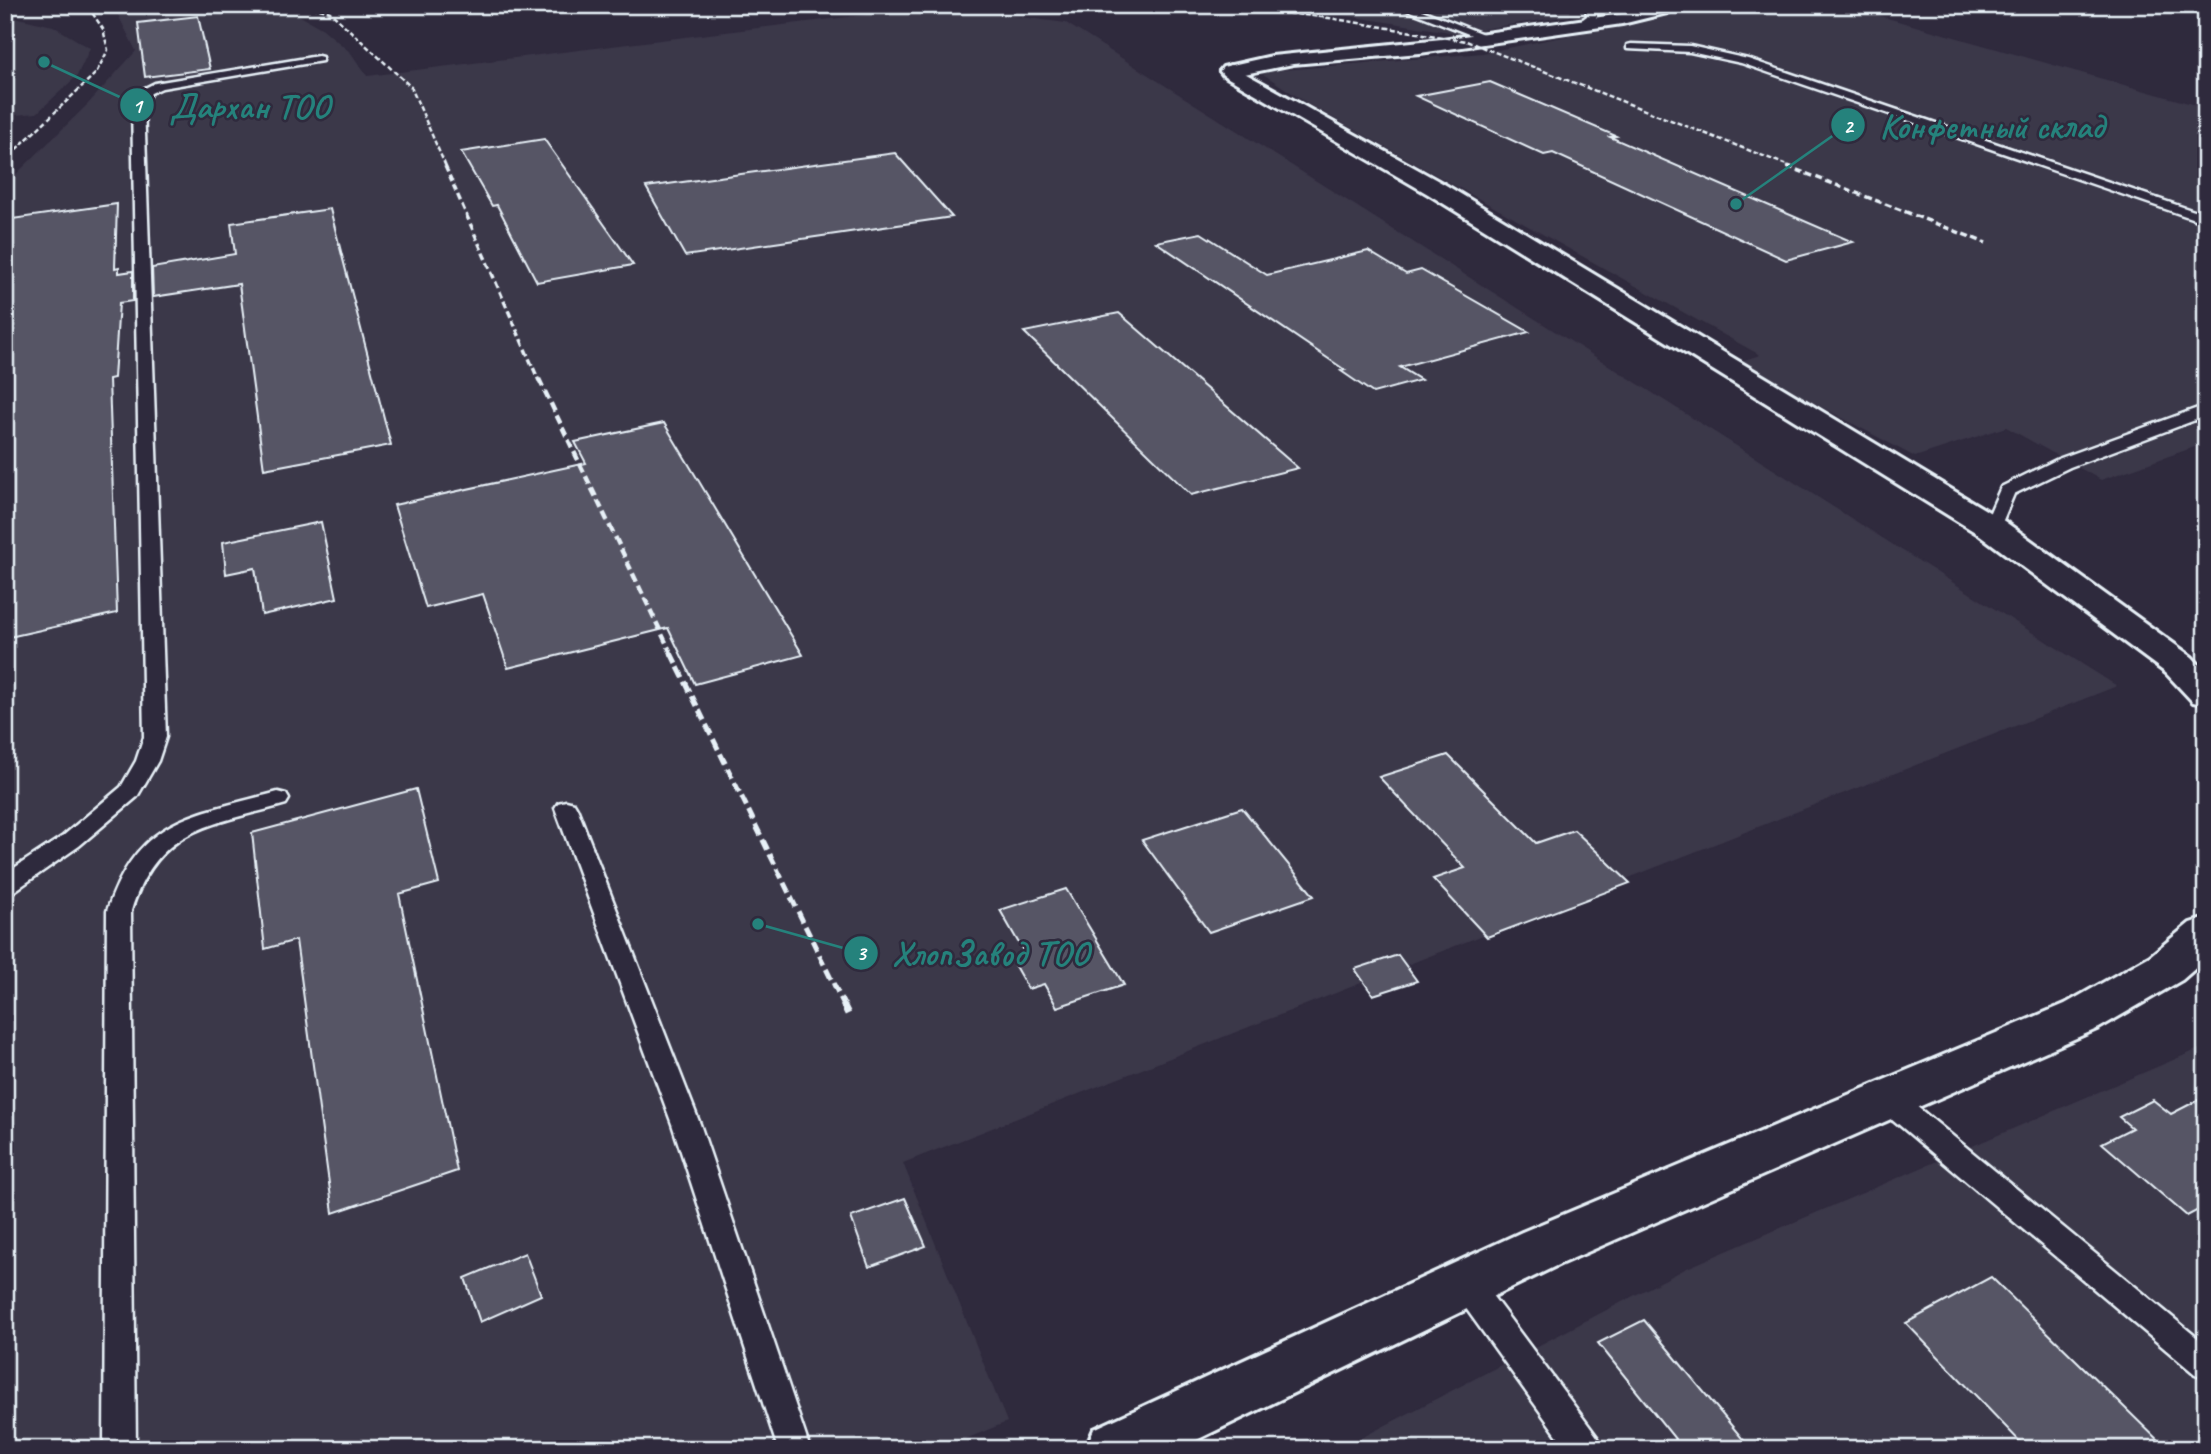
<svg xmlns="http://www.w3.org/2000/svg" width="2211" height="1454" font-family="Caveat,sans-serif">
	<rect width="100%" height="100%" fill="#2f2a3d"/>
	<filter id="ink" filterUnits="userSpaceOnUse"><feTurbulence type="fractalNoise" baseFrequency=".0143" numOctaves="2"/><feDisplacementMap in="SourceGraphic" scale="14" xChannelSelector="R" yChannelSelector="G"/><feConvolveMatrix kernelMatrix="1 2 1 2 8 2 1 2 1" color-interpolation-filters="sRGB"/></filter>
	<g filter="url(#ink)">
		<g fill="#3b3749">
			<polygon points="130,5 274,5 288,9 323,29 351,53 367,76 938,6 1066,23 2117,686 903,1163 1007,1422 941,1449 5,1449 5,185 87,105 136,51 115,9"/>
			<polygon points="1251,5 1571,5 1570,16 1456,33 1329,13"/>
			<polygon points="1720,5 1841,5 2206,108 2206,443 2101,480 2006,427 1915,457 1738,362 1760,355 1310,105 1260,72 1483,53"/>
			<polygon points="5,15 53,26 90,48 77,76 37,113 5,116"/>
			<polygon points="2206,1046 2206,1449 1340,1449 1687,1268"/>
		</g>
		<g fill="#575565" stroke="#e8f1f8" stroke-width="2">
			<polygon points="198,16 210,69 145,77 138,23"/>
			<polygon points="1490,82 1616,136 1610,137 1853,242 1786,260 1553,153 1544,155 1416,96"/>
			<polygon points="544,139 633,265 537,282 497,205 492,206 461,152"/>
			<polygon points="895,153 952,217 685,256 646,187"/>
			<polygon points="117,204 115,268 119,267 119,273 133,271 133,301 119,303 114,378 109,379 117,613 5,638 5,220"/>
			<polygon points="330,209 391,445 264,469 239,284 153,297 152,268 235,254 231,223"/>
			<polygon points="1201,233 1267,275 1368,251 1406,274 1421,270 1529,332 1400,367 1421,380 1373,393 1341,371 1345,370 1156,242"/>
			<polygon points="1119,313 1298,468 1191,495 1024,332"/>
			<polygon points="664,423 803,655 695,684 668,628 508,668 483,594 426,608 394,505 586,463 575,442"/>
			<polygon points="321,522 337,598 262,615 255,568 226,574 223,542"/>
			<polygon points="1448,755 1536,843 1574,830 1630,883 1487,937 1433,879 1465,868 1379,777"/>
			<polygon points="416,789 439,883 399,894 457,1171 333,1213 296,940 265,949 252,833"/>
			<polygon points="1242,808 1314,896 1209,932 1142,840"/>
			<polygon points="1066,889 1124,985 1057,1007 1044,984 1028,989 1011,959 1025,954 1000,910"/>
			<polygon points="1398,955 1417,981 1373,995 1355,969"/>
			<polygon points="2206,1096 2206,1206 2187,1216 2102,1143 2132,1128 2119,1117 2153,1100 2171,1114"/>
			<polygon points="905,1198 926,1246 869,1267 851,1217"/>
			<polygon points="525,1253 541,1295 480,1322 465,1278"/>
			<polygon points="1991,1277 2167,1449 2027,1449 1906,1323"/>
			<polygon points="1644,1320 1751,1449 1683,1449 1598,1343"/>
		</g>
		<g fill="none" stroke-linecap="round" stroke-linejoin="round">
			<defs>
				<g id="lane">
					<polygon points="1394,5 1409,5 1493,38 1484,40"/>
					<polygon points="1586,5 1596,5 1597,17 1585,26 1579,26 1579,22 1587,16"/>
					<polygon points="1631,44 1690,46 1748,59 2206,215 2206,223 1741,63 1690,52 1627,49 1627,45"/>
					<polygon points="318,56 322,57 322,61 162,88 151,93 144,104 166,737 158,761 137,797 79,846 13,892 5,894 5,874 63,836 121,787 136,761 144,737 132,104 143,89 155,83"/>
					<polygon points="2206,405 2206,416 2070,467 2014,494 1998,532 1986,532 1983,528 2001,487 2058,459"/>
					<path d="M278 792 286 794 289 799 286 804C210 826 158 826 131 911L136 1449H104L107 911C138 817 192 815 278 792Z"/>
					<polygon points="566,801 574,803 577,808 700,1124 810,1449 778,1449 672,1124 555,808 558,803"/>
					<polygon points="1888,1088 1898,1091 2206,1345 2206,1378 2195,1374 1878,1107 1875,1099 1878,1091"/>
					<polygon points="1466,1271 1477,1275 1598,1438 1603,1449 1567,1449 1455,1293 1451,1284 1455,1275"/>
				</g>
				<polygon id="street" points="1657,5 1682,5 1667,13 1622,24 1420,53 1293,64 1230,77 1220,71 1223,67 1272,56 1442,39 1622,14"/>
				<g id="secondary">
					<polygon points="1230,65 1444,184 2004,521 2192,657 2206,672 2206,705 2193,702 2166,673 1980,535 1428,194 1223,75 1220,71"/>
					<polygon points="2206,918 2206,959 2182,980 2099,1028 1560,1264 1178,1449 1085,1449 1094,1429 1522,1232 2065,1004 2150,956 2190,923"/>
				</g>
			</defs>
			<use href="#lane" stroke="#e8f1f8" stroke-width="5"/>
			<use href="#street" stroke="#e8f1f8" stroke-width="6"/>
			<use href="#secondary" stroke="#e8f1f8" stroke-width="6"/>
			<use href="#lane" fill="#2f2a3d" fill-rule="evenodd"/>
			<use href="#street" fill="#2f2a3d" fill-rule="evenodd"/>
			<use href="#secondary" fill="#2f2a3d" fill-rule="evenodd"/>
			<g stroke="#e8f1f8" stroke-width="2.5" stroke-dasharray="5 2.5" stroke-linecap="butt">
				<polyline points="305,5 330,12 411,87 446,167"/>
				<polyline points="1222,5 1329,18 1466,41 1792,167"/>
				<polyline points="5,160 96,73 108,50 103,29 87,5"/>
			</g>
			<g stroke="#e8f1f8" stroke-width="3.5" stroke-dasharray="7 3.5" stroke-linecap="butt">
				<polyline points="445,166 539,381"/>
				<polyline points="1787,166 1986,243"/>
			</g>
			<polyline stroke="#e8f1f8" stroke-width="4.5" stroke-dasharray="9 4.5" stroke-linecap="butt" points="539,379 672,655"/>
			<polyline stroke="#e8f1f8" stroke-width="5" stroke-dasharray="11 5" stroke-linecap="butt" points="671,653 844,1005"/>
			<polyline stroke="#e8f1f8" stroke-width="7" stroke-dasharray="14 7" stroke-linecap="butt" points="843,1004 848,1014"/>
		</g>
	</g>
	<path fill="none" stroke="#25827c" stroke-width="2.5" d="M44 62L137 105M1736 204L1848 125M758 924L861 953"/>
	<g fill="#25827c" stroke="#2f2a3d" stroke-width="2.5">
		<circle cx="44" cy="62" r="7"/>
		<circle cx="1736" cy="204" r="7"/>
		<circle cx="758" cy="924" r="7"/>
		<circle cx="137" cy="105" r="18"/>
		<circle cx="1848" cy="125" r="18"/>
		<circle cx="861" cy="953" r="18"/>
	</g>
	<g font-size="21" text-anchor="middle" font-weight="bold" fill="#fff">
		<text x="137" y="113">1</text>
		<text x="1848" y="133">2</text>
		<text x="861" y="960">3</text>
	</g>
	<g font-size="35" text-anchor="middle" font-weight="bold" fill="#25827c" stroke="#2f2a3d" stroke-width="5" stroke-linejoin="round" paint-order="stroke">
		<text x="250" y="118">Дархан ТОО</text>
		<text x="1992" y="138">Конфетный склад</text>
		<text x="991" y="965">ХлопЗавод ТОО</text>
	</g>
	<rect width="2211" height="1454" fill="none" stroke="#2f2a3d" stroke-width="28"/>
	<rect x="14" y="14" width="2183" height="1426" fill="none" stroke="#e8f1f8" stroke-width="2.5" filter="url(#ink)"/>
</svg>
